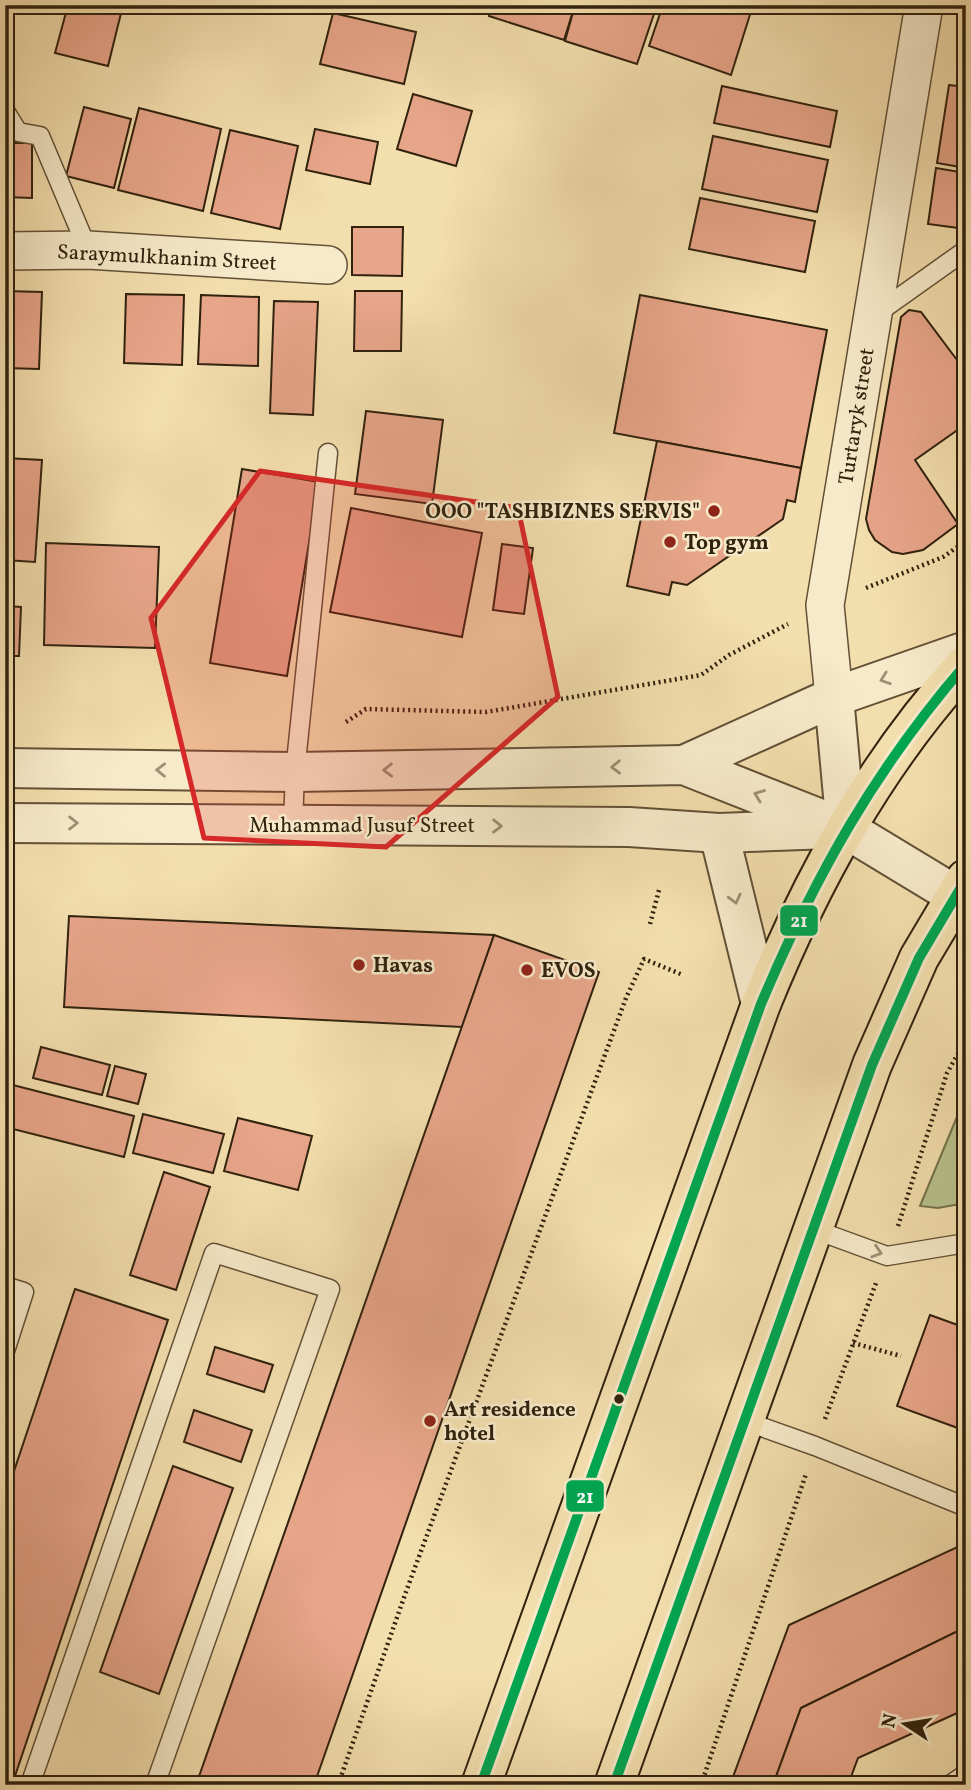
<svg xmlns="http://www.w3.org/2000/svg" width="971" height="1790" font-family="Vollkorn,serif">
	<rect width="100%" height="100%" fill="#f3dead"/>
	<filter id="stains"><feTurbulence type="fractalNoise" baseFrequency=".00286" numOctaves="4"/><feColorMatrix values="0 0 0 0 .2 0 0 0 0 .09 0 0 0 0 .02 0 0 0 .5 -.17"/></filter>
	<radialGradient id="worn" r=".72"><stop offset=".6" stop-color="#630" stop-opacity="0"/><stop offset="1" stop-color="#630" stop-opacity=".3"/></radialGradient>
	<polygon fill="#b8c28c" stroke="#74724d" stroke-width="2" points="966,1095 966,1203 938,1208 920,1206"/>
	<g fill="#e7a589" stroke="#31220e" stroke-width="2">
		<polygon points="68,5 123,5 108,66 55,53"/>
		<polygon points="492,5 575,5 564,40 489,16"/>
		<polygon points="575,5 657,5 637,64 565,41"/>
		<polygon points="663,5 753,5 731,75 649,46"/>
		<polygon points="333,13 416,32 404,84 320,64"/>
		<polygon points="949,85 966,87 966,168 937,163"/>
		<polygon points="722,86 837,111 830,147 714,123"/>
		<polygon points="413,94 472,111 456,166 397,149"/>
		<polygon points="84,107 131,119 114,188 66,176"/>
		<polygon points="139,108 221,129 203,211 118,190"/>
		<polygon points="315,129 378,142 370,184 306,170"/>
		<polygon points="230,130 298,146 280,229 211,213"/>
		<polygon points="713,136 828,160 817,212 702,189"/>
		<polygon points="5,143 32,143 32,198 5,197"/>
		<polygon points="936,168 966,173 966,229 928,224"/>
		<polygon points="700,198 815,221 805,272 689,249"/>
		<polygon points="352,227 403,227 402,276 352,275"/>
		<polygon points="5,291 42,292 39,369 5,368"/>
		<polygon points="355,291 402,291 401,351 354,351"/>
		<polygon points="126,294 184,295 182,365 124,363"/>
		<polygon points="201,295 259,297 258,366 198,364"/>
		<polygon points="640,295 827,330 801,468 614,433"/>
		<polygon points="274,301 318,302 313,415 270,413"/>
		<polygon points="909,310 921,312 966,372 966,424 915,460 958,524 923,550 903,554 892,552 875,540 869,530 866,519 901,317"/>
		<polygon points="366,411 443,420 432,504 355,494"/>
		<polygon points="657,441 801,468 795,502 787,500 783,519 687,585 672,582 669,595 627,586"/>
		<polygon points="5,458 42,460 35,562 5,560"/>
		<polygon points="242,469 319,482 287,676 210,663"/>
		<polygon points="351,508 482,533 462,637 330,612"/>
		<polygon points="46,543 159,547 155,648 44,645"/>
		<polygon points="502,544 533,548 524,614 493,610"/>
		<polygon points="5,606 21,607 19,656 5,656"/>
		<polygon points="69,916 494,935 462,1027 64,1007"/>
		<polygon points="494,935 599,972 314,1785 196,1785"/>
		<polygon points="41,1047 110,1065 102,1095 33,1078"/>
		<polygon points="115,1066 146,1074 138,1104 107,1096"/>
		<polygon points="5,1083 134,1116 124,1157 5,1127"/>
		<polygon points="143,1114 224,1134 213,1173 133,1153"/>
		<polygon points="238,1118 312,1136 298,1190 224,1171"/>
		<polygon points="164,1172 210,1187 176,1290 130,1275"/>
		<polygon points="75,1289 168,1320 12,1785 5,1785 5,1498"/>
		<polygon points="930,1315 966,1328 966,1431 897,1406"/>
		<polygon points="215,1347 273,1365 264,1392 207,1374"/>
		<polygon points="194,1410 252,1430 241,1462 184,1442"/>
		<polygon points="173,1466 233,1488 159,1694 100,1672"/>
		<polygon points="966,1543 966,1627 801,1708 773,1785 730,1785 789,1625"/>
		<polygon points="966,1627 966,1709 858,1758 848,1785 773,1785 801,1708"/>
	</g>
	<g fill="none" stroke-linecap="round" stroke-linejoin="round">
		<defs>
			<g id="service">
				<polyline points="5,111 18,132 40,136 88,250"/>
				<polyline points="876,314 966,250"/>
				<polyline points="293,824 295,772 328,453"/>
				<polyline points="813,1229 887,1256 966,1243"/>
				<polyline points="5,1286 24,1292 5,1351"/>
				<polyline points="745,1421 815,1446 966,1507"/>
				<polyline points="30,1785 214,1253 330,1289 155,1785"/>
				<polyline points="950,1785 966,1774"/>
			</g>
			<g id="minor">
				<polyline points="5,251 88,250 328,265"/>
				<polyline points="834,697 825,605 924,5"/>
			</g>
			<g id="tertiary">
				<polyline points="834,697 846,829"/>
				<polyline points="684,765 834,697 966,651"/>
				<polyline points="5,768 295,772 684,765 846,829 955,895"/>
				<polyline points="5,823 629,827 719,833 830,829"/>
				<polyline points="719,833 761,1004"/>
			</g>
			<g id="primary">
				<path d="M481 1785 761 1004C811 881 875 763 966 664"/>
				<polyline points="614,1785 872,1065 919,958 966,879"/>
			</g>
		</defs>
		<use href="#service" stroke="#625136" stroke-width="21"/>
		<use href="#minor" stroke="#625136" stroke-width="40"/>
		<use href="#tertiary" stroke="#625136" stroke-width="42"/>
		<use href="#primary" stroke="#31220e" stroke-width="42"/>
		<g stroke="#31220e" stroke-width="4.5" stroke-dasharray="2 3.5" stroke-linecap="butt">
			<polyline points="866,588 943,557 966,541"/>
			<polyline points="346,722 366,709 486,712 701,675 729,655 788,624"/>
			<polyline points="650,924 659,890"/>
			<polyline points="898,1226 947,1073 966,1040"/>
			<polyline points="853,1343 901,1356"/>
			<polyline points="825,1419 876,1283"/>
			<polyline points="338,1785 407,1589 626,998 644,959 683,975"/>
			<polyline points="701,1785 806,1474"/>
		</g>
		<use href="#service" stroke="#f7eaca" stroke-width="18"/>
		<use href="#minor" stroke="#f7eaca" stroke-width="37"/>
		<use href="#tertiary" stroke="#f7eaca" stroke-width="38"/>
		<use href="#primary" stroke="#f3dead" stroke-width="38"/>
		<defs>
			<g id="bus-1">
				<path d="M481 1785 761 1004C815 876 875 769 966 664"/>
				<polyline points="614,1785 872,1065 919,958 966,879"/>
			</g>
		</defs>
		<use href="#bus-1" stroke="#f7eaca" stroke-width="16"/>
		<use href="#bus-1" stroke="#00a651" stroke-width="10"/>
	</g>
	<defs><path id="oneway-chevron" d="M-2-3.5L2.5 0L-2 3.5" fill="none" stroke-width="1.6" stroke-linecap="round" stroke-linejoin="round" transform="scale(1.75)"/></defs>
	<g stroke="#9e9075">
		<use href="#oneway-chevron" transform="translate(885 679) rotate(160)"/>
		<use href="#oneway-chevron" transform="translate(616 767) rotate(179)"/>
		<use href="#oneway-chevron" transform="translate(161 770) rotate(-179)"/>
		<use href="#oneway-chevron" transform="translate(388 770) rotate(179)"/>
		<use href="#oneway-chevron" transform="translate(759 795) rotate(-159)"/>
		<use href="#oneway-chevron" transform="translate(73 823)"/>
		<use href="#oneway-chevron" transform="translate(497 826) rotate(1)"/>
		<use href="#oneway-chevron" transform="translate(735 899) rotate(76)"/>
		<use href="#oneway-chevron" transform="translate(877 1252) rotate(18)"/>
	</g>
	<path fill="#d62828" fill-opacity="0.2" stroke="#d62828" stroke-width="5" stroke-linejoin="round" d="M260 471 518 508 558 697 386 847 204 838 151 618Z"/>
	<g fill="#8f2418" stroke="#f7eaca" stroke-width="2.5">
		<circle cx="714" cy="511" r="7"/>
		<circle cx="670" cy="542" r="7"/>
		<circle cx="359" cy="965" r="7"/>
		<circle cx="527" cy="970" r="7"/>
		<circle cx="430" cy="1421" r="7"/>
	</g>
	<circle fill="#31220e" stroke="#f7eaca" stroke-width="2.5" cx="619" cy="1399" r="6"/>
	<g text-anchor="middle" stroke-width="5" stroke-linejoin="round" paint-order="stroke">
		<g font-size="21" fill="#31220e" stroke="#f7eaca">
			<text transform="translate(167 257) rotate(3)" y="7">Saraymulkhanim Street</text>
			<text transform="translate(856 416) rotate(-81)" y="7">Turtaryk street</text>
			<text x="362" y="832">Muhammad Jusuf Street</text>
		</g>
		<g font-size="21" font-weight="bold" fill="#31220e" stroke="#f7eaca" text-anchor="start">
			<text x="700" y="518" text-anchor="end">ООО "TASHBIZNES SERVIS"</text>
			<text x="684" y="549">Top gym</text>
			<text x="373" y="972">Havas</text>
			<text x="541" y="977">EVOS</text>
			<text x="444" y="1416">Art residence<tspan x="444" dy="24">hotel</tspan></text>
		</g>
	</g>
	<g stroke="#f7eaca" stroke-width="2.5">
		<rect x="779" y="904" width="40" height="33" rx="7" fill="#00a651"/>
		<rect x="565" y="1479" width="40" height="34" rx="7" fill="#00a651"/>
	</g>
	<g font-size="19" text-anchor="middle" font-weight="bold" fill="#fff">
		<text x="799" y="927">21</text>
		<text x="585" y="1503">21</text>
	</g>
	<rect width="971" height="1790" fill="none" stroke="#f3dead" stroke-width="28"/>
	<rect x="7" y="7" width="957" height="1776" fill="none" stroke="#31220e" stroke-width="3.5"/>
	<rect x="14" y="14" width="943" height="1762" fill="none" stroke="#31220e" stroke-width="2"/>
	<g transform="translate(905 1724) rotate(282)" stroke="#f7eaca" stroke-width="5" paint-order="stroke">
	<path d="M0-5L12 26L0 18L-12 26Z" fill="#31220e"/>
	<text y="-10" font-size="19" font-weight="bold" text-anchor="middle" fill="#31220e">N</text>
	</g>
	<rect width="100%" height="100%" filter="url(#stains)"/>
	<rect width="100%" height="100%" fill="url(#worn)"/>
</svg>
